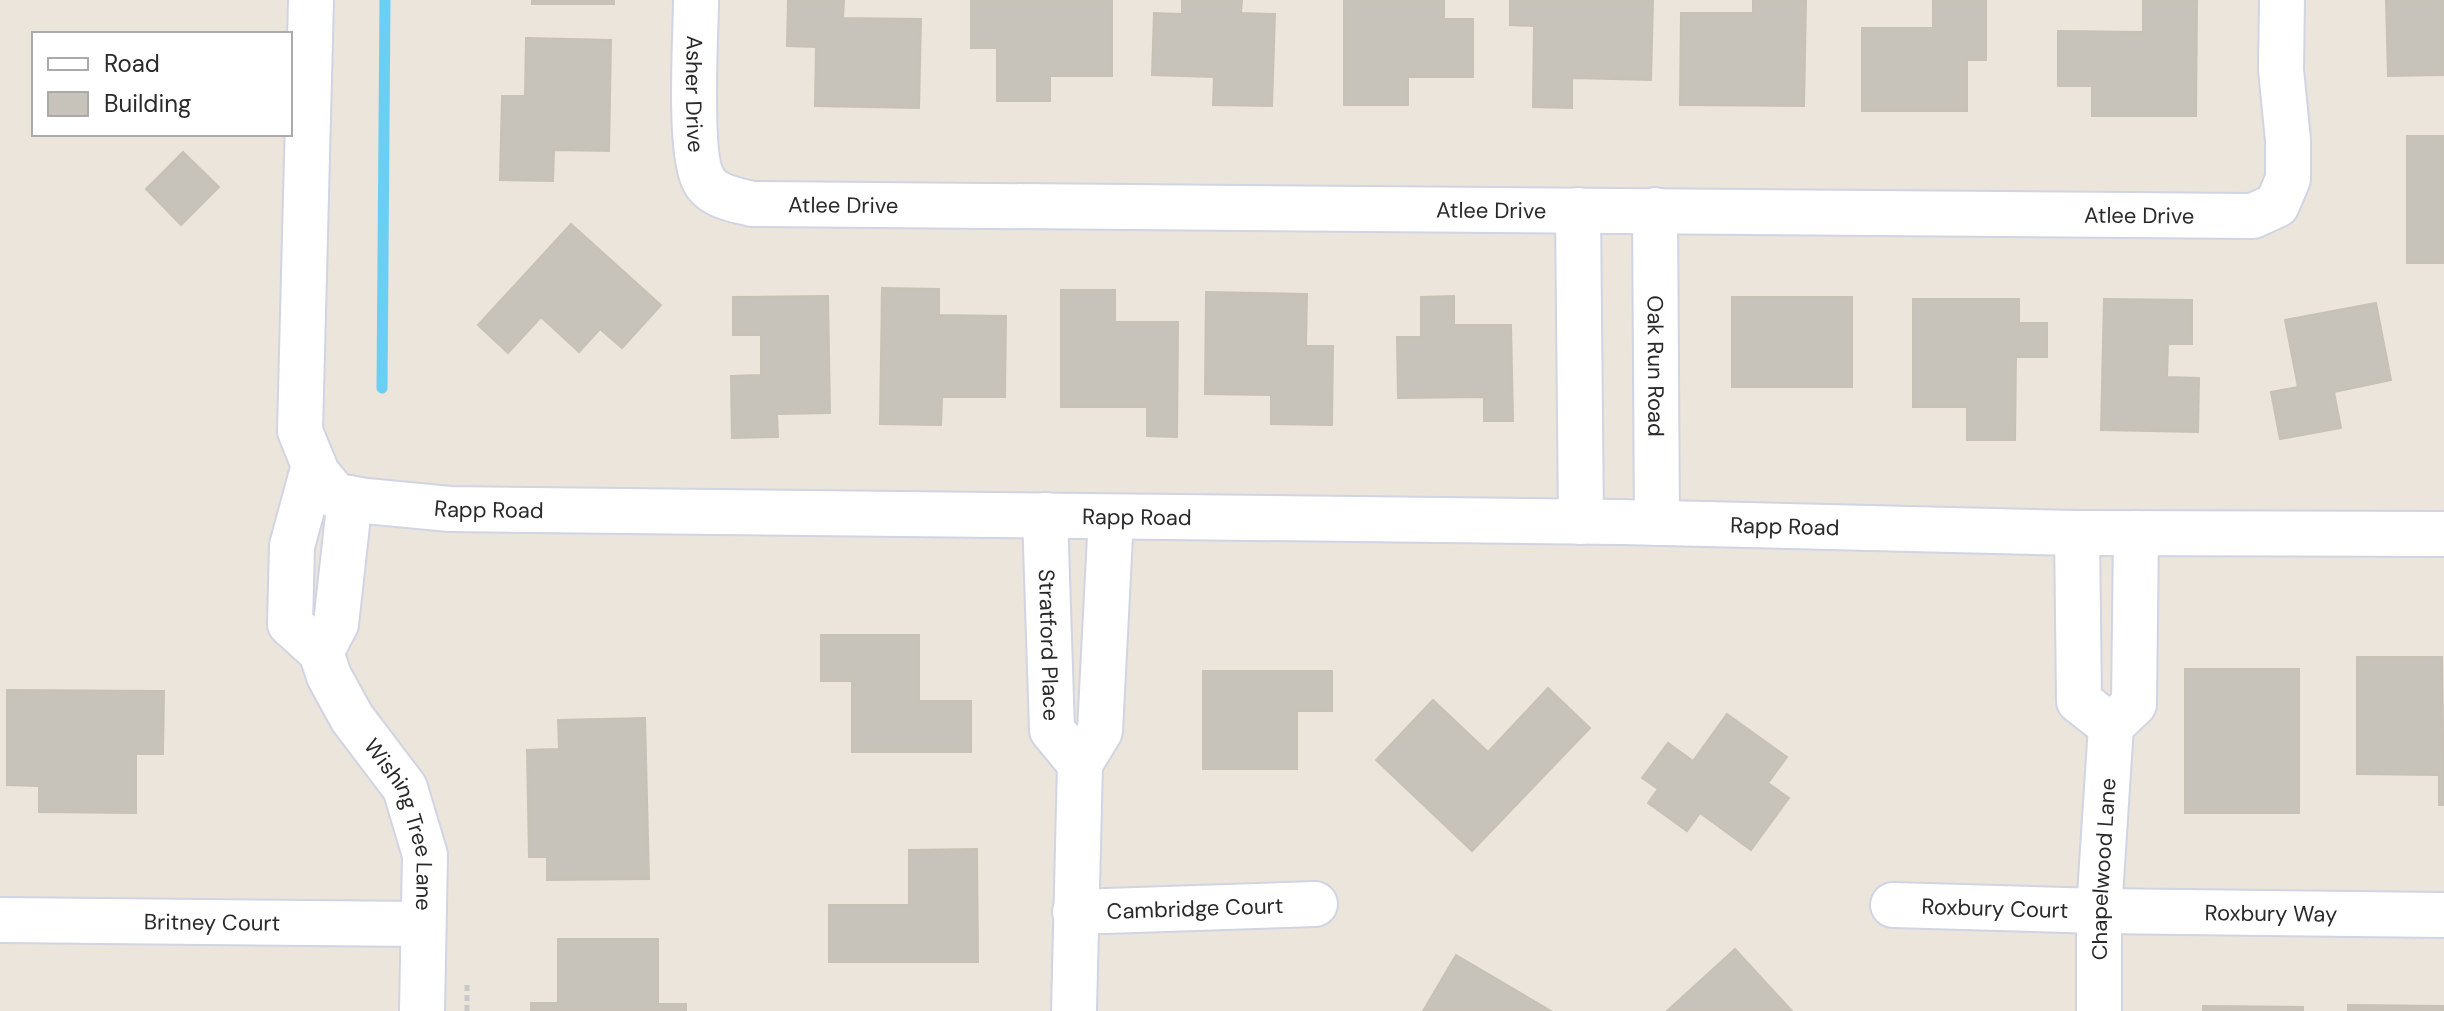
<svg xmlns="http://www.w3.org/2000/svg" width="2444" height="1011" font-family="'DM Sans',sans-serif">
	<rect width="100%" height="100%" fill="#ece5db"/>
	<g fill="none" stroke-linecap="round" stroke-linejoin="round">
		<polyline stroke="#6acff2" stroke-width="11" points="382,388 385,0"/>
	</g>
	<g fill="#c7c3ba" stroke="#c8c1b5" stroke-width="2">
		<rect x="532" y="0" width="82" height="4"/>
		<polygon points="788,0 844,0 843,18 921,19 919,108 815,106 816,47 787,46"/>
		<polygon points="971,0 1112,0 1112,76 1050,76 1050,101 997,101 997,48 971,48"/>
		<polygon points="1182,0 1242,0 1241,13 1275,14 1272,106 1213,105 1214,77 1152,75 1154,13 1182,14"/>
		<polygon points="1344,0 1444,0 1444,19 1473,19 1473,77 1408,77 1408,105 1344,105"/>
		<polygon points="1510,0 1653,0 1651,80 1572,78 1572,108 1533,107 1534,26 1510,25"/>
		<polygon points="1753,0 1806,0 1804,106 1680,105 1681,13 1753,13"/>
		<polygon points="1933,0 1986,0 1986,60 1967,60 1967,111 1862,111 1862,28 1933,28"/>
		<polygon points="2143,0 2197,0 2196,116 2092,116 2092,86 2058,86 2058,31 2143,32"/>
		<polygon points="2386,0 2444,0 2444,75 2388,76"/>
		<polygon points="526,38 611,40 609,151 554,150 553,181 500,180 502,96 525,96"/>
		<rect x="2407" y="136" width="37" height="127"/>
		<polygon points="183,152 219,187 181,225 146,189"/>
		<polygon points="571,224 661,305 622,348 600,329 579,352 541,317 508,353 478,325"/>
		<polygon points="882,288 939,289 939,315 1006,316 1005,397 942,397 941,425 880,424"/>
		<polygon points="1061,290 1115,290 1115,322 1178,322 1177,437 1147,436 1147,407 1061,407"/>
		<polygon points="1206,292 1307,294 1306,346 1333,346 1332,425 1271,424 1271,395 1205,394"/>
		<polygon points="828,296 830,413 777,414 778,437 732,438 731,376 761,375 761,335 733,335 733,297"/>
		<polygon points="1454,296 1454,325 1511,325 1513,421 1484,421 1484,397 1398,398 1397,337 1421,337 1421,297"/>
		<rect x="1732" y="297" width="120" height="90"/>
		<polygon points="1913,299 2019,299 2019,323 2047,323 2047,357 2016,357 2015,440 1967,440 1967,407 1913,407"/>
		<polygon points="2104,299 2192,300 2192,344 2168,344 2167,377 2199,378 2198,432 2101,430"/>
		<polygon points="2376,303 2391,380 2334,392 2341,428 2280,439 2271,392 2298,387 2285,320"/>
		<polygon points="821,635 919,635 919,701 971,701 971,752 852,752 852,681 821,681"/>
		<polygon points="2357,657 2442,657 2444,805 2439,805 2439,775 2357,774"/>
		<rect x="2185" y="669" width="114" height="144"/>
		<polygon points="1203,671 1332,671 1332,711 1297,711 1297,769 1203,769"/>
		<polygon points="1548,688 1590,728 1472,851 1376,760 1433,700 1488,752"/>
		<polygon points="7,690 164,691 163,754 136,754 136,813 39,812 39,786 7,785"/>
		<polygon points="1727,714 1787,757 1768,783 1789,798 1751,850 1700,813 1687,831 1648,803 1658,789 1642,778 1668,743 1693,761"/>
		<polygon points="645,718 649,879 547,880 547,857 529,857 527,750 559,749 558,720"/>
		<polygon points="977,849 978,962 829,962 829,905 909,905 909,850"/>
		<polygon points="558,939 658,939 658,1004 686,1004 686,1011 531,1011 531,1003 558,1003"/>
		<polygon points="1735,949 1792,1011 1667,1011"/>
		<polygon points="1456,955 1551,1011 1423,1011"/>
		<polygon points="2348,1005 2444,1006 2444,1011 2348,1011"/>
		<polygon points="2203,1006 2303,1007 2303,1011 2203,1011"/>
	</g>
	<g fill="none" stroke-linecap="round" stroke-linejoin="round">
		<defs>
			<g id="minor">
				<path id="s1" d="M311 0 300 431 317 473 336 496 366 501 450 509 1621 522 2077 533 2444 534"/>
				<path id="s2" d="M696 0C696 35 687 163 707 185 718 198 737 200 752 204L2253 216 2277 205 2288 179V140L2281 70 2282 0"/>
				<polyline points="1578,210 1581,522"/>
				<path id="s3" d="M1655 210 1657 523"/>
				<path id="s4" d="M314 465 292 546 290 624 321 652 329 676 352 718 405 788 425 855 422 1011"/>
				<path id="s5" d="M1045 515 1052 730 1080 764"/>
				<polyline points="2077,533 2079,701 2111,726"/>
				<polyline points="321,652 336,624 350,498"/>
				<path id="s6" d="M1893 905 2099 911 2444 915"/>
				<path id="s7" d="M1075 912 1315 904"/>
				<path id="s8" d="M0 920 423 924"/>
				<polyline points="1074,1011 1080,764 1100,731 1111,517"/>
				<path id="s9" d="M2099 1011V911L2111 726 2134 704 2136 533"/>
			</g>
		</defs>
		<use href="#minor" stroke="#d0d4e3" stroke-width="48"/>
		<polyline stroke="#c8c8c8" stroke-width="5" stroke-dasharray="6 4" stroke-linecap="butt" points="467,1011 467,983"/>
		<use href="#minor" stroke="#fff" stroke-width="44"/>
	</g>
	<g text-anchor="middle" stroke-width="6" stroke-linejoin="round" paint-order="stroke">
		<g font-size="22" fill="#2a2a2a" stroke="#fff">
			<text dy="8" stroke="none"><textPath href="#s2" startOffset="94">Asher Drive</textPath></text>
			<text dy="8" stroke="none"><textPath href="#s2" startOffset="328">Atlee Drive</textPath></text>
			<text dy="8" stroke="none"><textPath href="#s2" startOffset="976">Atlee Drive</textPath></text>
			<text dy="8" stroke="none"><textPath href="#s2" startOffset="1624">Atlee Drive</textPath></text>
			<text dy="8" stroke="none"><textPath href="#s3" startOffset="156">Oak Run Road</textPath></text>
			<text dy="8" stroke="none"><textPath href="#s1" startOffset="660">Rapp Road</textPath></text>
			<text dy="8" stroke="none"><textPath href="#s1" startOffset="1308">Rapp Road</textPath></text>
			<text dy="8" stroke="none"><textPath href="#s1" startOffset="1956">Rapp Road</textPath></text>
			<text dy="8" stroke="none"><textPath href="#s5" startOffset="130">Stratford Place</textPath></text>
			<text dy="8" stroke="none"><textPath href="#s4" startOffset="398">Wishing Tree Lane</textPath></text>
			<text dy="8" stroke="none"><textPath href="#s9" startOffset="142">Chapelwood Lane</textPath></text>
			<text dy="8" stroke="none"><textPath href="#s7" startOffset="120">Cambridge Court</textPath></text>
			<text dy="8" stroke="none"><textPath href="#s6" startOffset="102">Roxbury Court</textPath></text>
			<text dy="8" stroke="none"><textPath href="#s6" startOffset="378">Roxbury Way</textPath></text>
			<text dy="8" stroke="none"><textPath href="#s8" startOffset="212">Britney Court</textPath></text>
		</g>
	</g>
	<rect x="32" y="32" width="260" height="104" fill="#ffffff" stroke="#aaaaaa" stroke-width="2"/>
	<rect x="48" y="58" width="40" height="12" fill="#ffffff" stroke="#aaaaaa" stroke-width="2"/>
	<text x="104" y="72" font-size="24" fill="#2a2a2a">Road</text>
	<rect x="48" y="92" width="40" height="24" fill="#c7c3ba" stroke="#aaaaaa" stroke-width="2"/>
	<text x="104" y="112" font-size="24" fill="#2a2a2a">Building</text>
</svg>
